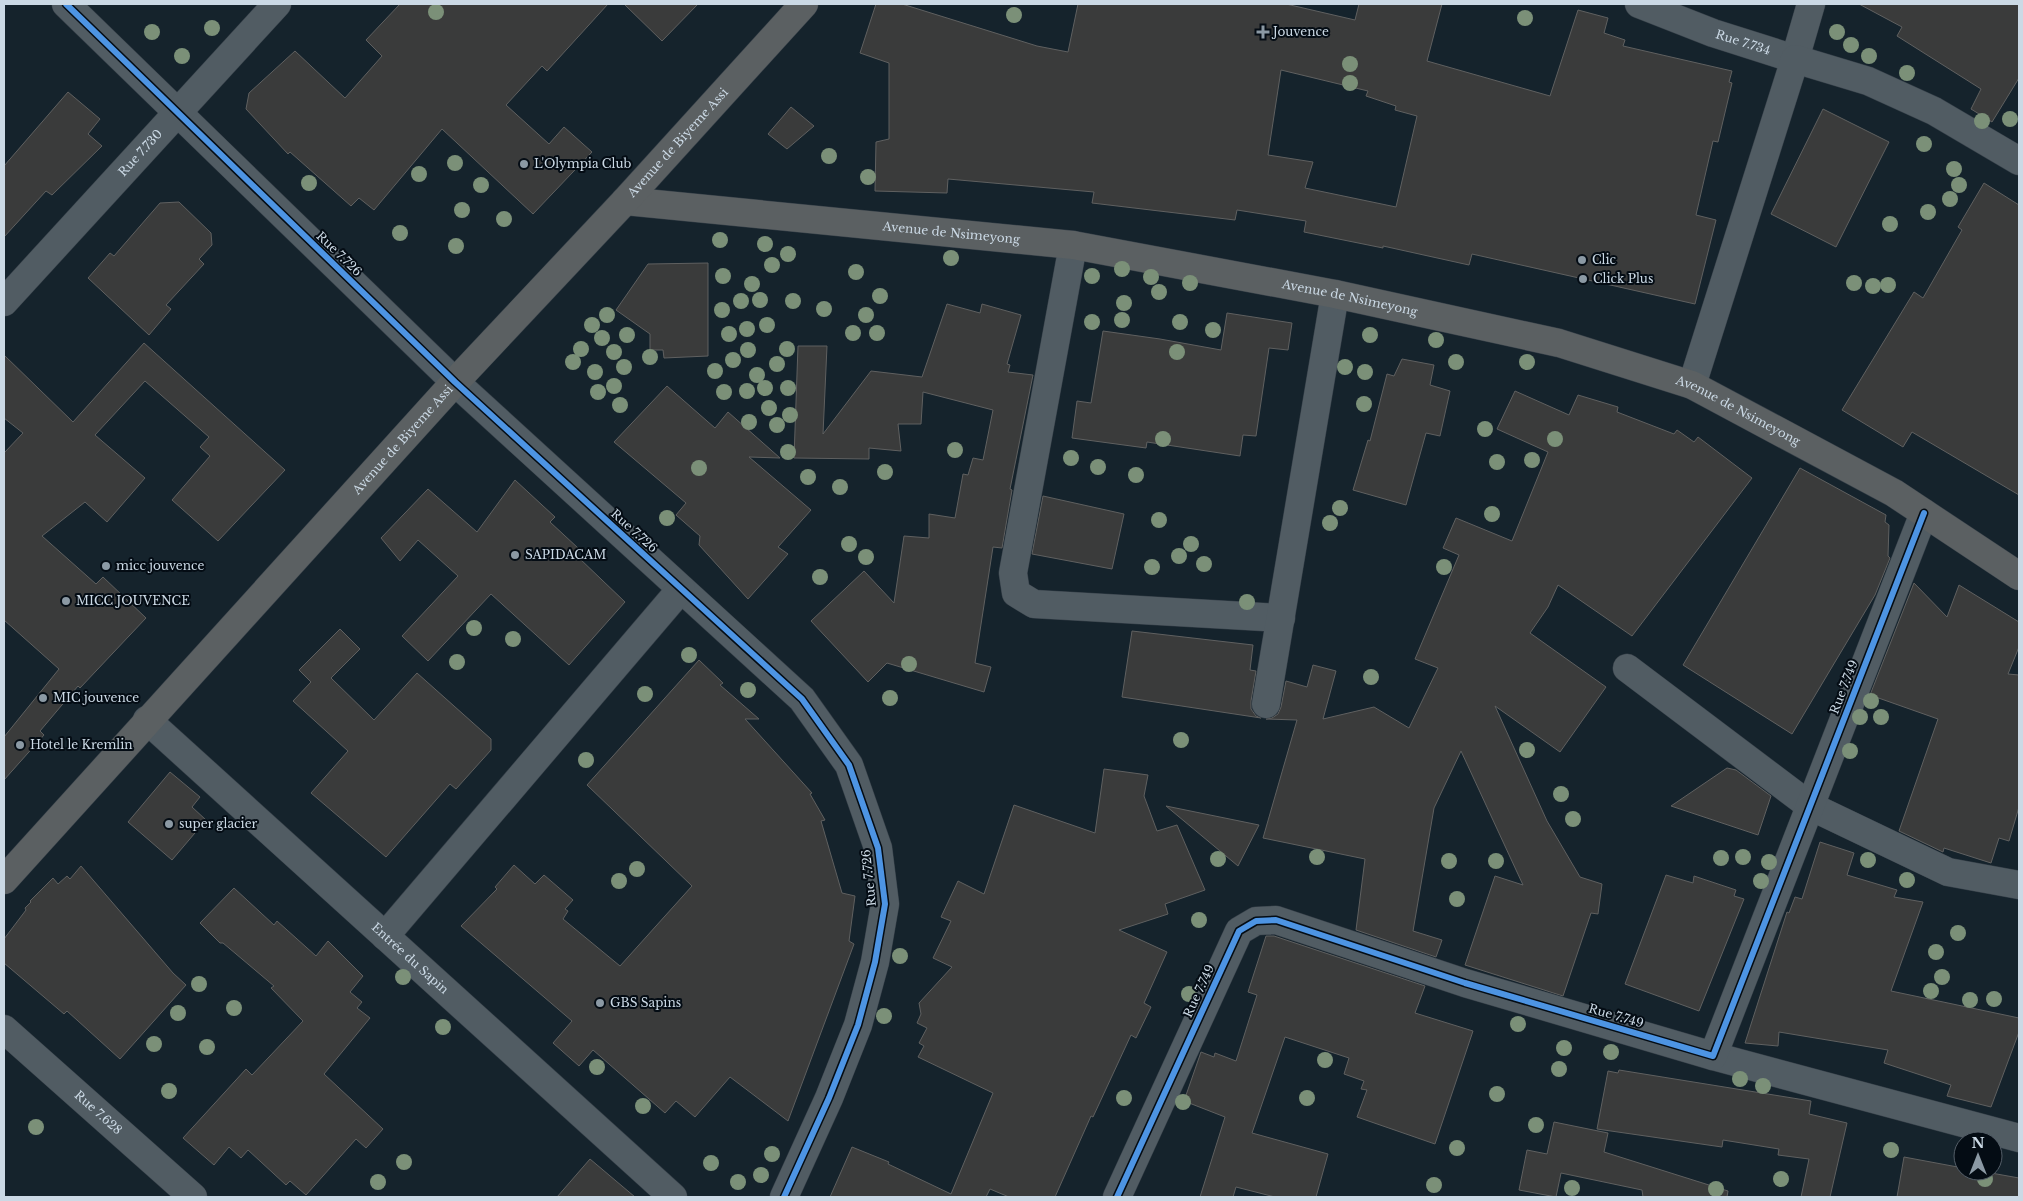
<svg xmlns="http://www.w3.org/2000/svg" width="2023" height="1201" font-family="'Libre Baskerville',serif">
	<rect width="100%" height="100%" fill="#15232c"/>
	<g fill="#3a3b3b" stroke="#5f6060" fill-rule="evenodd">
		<polygon points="400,4 608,4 547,71 542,66 506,105 549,144 564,127 592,152 533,214 442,129 374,210 359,198 351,206 290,152 288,154 246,109 249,93 295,51 345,98 382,56 366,40"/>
		<polygon points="624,4 698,4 662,41"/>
		<path d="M876 4H902L1037 46 1068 52 1078 4H1286L1355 20 1359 4H1442L1427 61 1550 96 1578 10 1608 18 1604 33 1625 40 1623 46 1732 71 1729 82 1732 83 1718 142 1713 141 1696 215 1716 220 1695 304 1472 254 1469 265 1383 246V248L1304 232 1306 221 1237 210 1235 220 1092 203 1094 192 948 179 947 193 875 191 876 142 889 139V63L860 53ZM1281 70 1368 91 1366 96 1396 106 1395 110 1417 116 1396 207 1305 188 1313 162 1268 155Z"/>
		<polygon points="1859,4 2019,4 2019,78 1992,122 1971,109 1981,89 1897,36 1902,27"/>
		<polygon points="68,92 100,119 88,134 102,146 52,195 46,191 4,237 4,166"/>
		<polygon points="791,107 814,126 787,149 768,134"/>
		<polygon points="1823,109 1889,142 1836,247 1771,214"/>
		<polygon points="1984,183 2019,205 2019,495 1912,432 1903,447 1842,410 1914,292 1923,298 1962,230 1958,227"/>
		<polygon points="179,202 211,233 212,245 199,259 204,264 166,305 171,309 149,335 88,278 110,253 114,256 160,203"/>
		<polygon points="708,263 708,356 664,358 663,350 650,350 650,334 616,310 648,264"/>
		<polygon points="947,304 980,313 982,304 1021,315 1007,364 1010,365 1008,372 1033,375 1010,489 1012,490 1002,548 993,547 975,663 991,667 984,692 887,663 868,682 811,621 864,571 894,603 904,536 929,538 929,514 955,518 963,474 968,475 973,458 983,460 993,410 923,392 921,424 898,424 901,451 869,448 869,459 794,458 798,346 827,346 823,434 871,371 922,377"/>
		<polygon points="1227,313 1292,323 1288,350 1269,348 1256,436 1243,435 1240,456 1147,442 1146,448 1072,438 1077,401 1091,403 1103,331 1160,339 1221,350"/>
		<polygon points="144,343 285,470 218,541 172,500 210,456 200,447 209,437 145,381 95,435 145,478 107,522 85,502 42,536 96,584 103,577 146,618 80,688 78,686 40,731 44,735 4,780 4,737 59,669 4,620 4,453 23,433 4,418 4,355 73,422"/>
		<polygon points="1402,359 1434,365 1430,385 1450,391 1440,436 1426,433 1406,505 1353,490 1368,440 1370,441 1387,374 1394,376"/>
		<polygon points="667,386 715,428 728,412 780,458 749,457 811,510 778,547 788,554 748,599 699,545 700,536 676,515 686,503 614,442"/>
		<polygon points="1515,391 1569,415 1578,395 1618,407 1617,412 1674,434 1677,430 1694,442 1698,437 1752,478 1632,636 1558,585 1548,607 1530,633 1606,687 1560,752 1495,706 1547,821 1580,877 1602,884 1598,914 1591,913 1563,996 1465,965 1495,876 1523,885 1461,751 1434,808 1413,931 1442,940 1436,957 1356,930 1365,859 1263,838 1297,720 1266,719 1272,718 1278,714 1281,707 1286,681 1307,687 1313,665 1336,671 1323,719 1374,707 1409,728 1438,668 1415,659 1459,555 1443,548 1456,518 1512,541 1548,452 1497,429"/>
		<polygon points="1800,468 1886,515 1885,522 1889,525 1888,556 1890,558 1875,595 1792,734 1683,665"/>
		<polygon points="515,480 555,517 550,522 578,548 578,557 625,602 569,665 491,594 428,661 402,636 458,576 418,540 400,561 381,538 428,489 477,532"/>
		<polygon points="1043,496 1124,514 1112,569 1032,554"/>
		<polygon points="1914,583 1947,617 1959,585 2019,622 2019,647 2008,674 2019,675 2019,807 2009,841 1999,838 1991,863 1944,848 1943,852 1899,831 1938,719 1870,695"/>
		<polygon points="340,629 360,649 331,678 374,720 417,673 491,739 491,750 456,789 450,784 386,857 311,793 348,751 293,701 311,682 299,670"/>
		<polygon points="1132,631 1253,645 1250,670 1256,671 1251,701 1251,709 1256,716 1261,718 1122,697"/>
		<polygon points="699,660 723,683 720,685 759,719 745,719 812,793 810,794 825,820 821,821 842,893 855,896 849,941 854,944 788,1121 730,1077 695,1117 676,1101 665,1113 593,1050 579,1066 553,1043 572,1021 461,926 497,889 495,887 514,865 535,884 544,875 573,900 565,909 568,911 563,919 620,966 692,886 587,785"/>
		<polygon points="1727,768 1736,770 1771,796 1758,835 1671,806"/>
		<polygon points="1104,769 1148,775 1144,796 1157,831 1177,825 1205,890 1165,904 1168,914 1119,930 1167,952 1144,1003 1151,1007 1136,1038 1131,1035 1093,1117 1091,1116 1055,1197 1009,1197 990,1189 986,1197 830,1197 852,1147 889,1162 888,1164 951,1194 993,1093 918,1057 924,1046 919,1043 927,1028 917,1023 921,1014 919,1003 952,967 933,958 951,921 941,917 958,881 984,894 1014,805 1095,833"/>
		<polygon points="170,772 200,797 192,807 206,820 172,860 128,822"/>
		<polygon points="1166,806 1259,825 1238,866"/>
		<polygon points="1820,842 1854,853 1847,875 1897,890 1894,897 1923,902 1891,991 2019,1018 2019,1032 1991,1107 1947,1096 1951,1085 1884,1063 1888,1050 1779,1032 1778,1046 1745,1043 1787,912 1789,913 1795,897 1802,899"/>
		<polygon points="81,866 173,973 186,985 120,1059 67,1011 64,1014 4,963 4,939 26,910 25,908 31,902 30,901 53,878 58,884 67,876 70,879"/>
		<polygon points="1666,875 1693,883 1694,876 1736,890 1734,896 1744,899 1699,1011 1625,984"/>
		<polygon points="234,888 274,925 277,921 316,956 328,941 363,976 350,992 362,1002 357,1008 370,1018 324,1074 383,1129 366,1148 356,1139 306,1195 290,1181 286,1185 248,1150 241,1158 229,1147 214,1165 183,1138 246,1069 252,1075 303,1021 271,988 274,986 223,943 220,943 200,923"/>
		<polygon points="1266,936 1274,936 1425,986 1415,1013 1473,1031 1435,1144 1357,1117 1367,1090 1361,1089 1364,1081 1344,1074 1349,1058 1285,1037 1252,1133 1328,1154 1316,1197 1275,1197 1236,1187 1233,1197 1200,1197 1225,1117 1184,1101 1201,1052 1214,1057 1215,1053 1236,1061 1257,995 1248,992"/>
		<polygon points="1619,1070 1811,1101 1809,1114 1847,1123 1830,1197 1801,1197 1809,1159 1778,1155 1779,1149 1723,1140 1722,1147 1597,1129 1608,1071 1618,1073"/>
		<polygon points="1554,1122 1608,1133 1604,1152 1728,1191 1727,1197 1643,1197 1642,1190 1561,1173 1556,1197 1519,1190 1527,1150 1547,1154"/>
		<polygon points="1904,1157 1963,1168 1963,1171 1980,1171 2019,1178 2019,1197 1897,1197"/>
		<polygon points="590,1159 635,1197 557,1197"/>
	</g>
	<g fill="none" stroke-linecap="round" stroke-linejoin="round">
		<defs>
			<g id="minor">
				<polyline points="66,4 455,382 802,699 849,765 878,848 885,904 875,962 858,1025 829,1098 784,1197"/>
				<path id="s1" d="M1639 4 1713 33 1795 59 1811 4"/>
				<polyline points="1073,245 1013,573 1016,593 1034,604 1281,618"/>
				<path id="s2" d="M4 302 277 4"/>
				<polyline points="1692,385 1795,59 1868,81 1934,111 2019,161"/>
				<polyline points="1627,668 1810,806 1948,872 2019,885"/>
				<polyline points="1266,704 1335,294"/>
				<path id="s3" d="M147 720 673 1197"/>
				<polyline points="385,936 681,589"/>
				<path id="s4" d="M4 1029 193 1197"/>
				<polyline points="1713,1056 2019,1138"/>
				<polyline points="1117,1197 1239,931 1256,921 1276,920 1465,983 1713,1056 1924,513"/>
			</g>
			<g id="major">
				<path id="s5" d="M625 201 1073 245 1335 294 1559 343 1692 385 1894 493 2019 576"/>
				<path id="s6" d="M4 880 455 382 625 201 804 4"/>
			</g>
		</defs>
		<use href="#minor" stroke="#343e47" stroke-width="29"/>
		<use href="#major" stroke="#343e47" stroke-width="29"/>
		<use href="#minor" stroke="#515c63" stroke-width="28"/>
		<use href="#major" stroke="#5b6062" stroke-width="28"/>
		<defs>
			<g id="cycleway">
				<polyline points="66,4 455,382 802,699 849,765 878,848 885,904 875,962 858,1025 829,1098 784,1197"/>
				<polyline points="1117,1197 1239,931 1256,921 1276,920 1465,983 1713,1056 1924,513"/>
			</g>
		</defs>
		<use href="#cycleway" stroke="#040c14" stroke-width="9"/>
		<use href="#cycleway" stroke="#4d94e3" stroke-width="6"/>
	</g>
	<g fill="#7b9078">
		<circle cx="436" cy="12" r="8"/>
		<circle cx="1014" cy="15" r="8"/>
		<circle cx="1525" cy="18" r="8"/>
		<circle cx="212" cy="28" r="8"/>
		<circle cx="152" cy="32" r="8"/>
		<circle cx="1837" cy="32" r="8"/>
		<circle cx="1851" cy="45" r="8"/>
		<circle cx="182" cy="56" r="8"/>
		<circle cx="1869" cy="56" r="8"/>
		<circle cx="1350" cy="64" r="8"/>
		<circle cx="1907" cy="73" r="8"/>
		<circle cx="1350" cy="83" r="8"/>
		<circle cx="2010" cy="119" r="8"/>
		<circle cx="1982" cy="121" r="8"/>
		<circle cx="1924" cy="144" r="8"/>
		<circle cx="829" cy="156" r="8"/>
		<circle cx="455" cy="163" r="8"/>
		<circle cx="1954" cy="169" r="8"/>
		<circle cx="419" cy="174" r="8"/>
		<circle cx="868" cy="177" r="8"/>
		<circle cx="309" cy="183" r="8"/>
		<circle cx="481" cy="185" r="8"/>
		<circle cx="1959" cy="185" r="8"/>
		<circle cx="1950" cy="199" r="8"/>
		<circle cx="462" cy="210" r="8"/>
		<circle cx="1928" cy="212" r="8"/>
		<circle cx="504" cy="219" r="8"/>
		<circle cx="1890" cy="224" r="8"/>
		<circle cx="400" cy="233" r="8"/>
		<circle cx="720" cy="240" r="8"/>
		<circle cx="765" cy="244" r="8"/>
		<circle cx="456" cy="246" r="8"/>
		<circle cx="788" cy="254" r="8"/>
		<circle cx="951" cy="258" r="8"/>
		<circle cx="772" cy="265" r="8"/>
		<circle cx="1122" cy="269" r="8"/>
		<circle cx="856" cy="272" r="8"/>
		<circle cx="723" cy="276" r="8"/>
		<circle cx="1092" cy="276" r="8"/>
		<circle cx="1151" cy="277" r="8"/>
		<circle cx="1190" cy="283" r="8"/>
		<circle cx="1854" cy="283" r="8"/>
		<circle cx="752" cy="284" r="8"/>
		<circle cx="1888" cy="285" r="8"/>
		<circle cx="1873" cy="286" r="8"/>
		<circle cx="1159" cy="292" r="8"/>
		<circle cx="880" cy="296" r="8"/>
		<circle cx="760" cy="300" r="8"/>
		<circle cx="741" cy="301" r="8"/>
		<circle cx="793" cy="301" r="8"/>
		<circle cx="1124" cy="303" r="8"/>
		<circle cx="824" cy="309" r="8"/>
		<circle cx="722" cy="310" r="8"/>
		<circle cx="607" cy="315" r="8"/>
		<circle cx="866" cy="315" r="8"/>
		<circle cx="1122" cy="320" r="8"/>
		<circle cx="1092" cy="322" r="8"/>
		<circle cx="1180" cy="322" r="8"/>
		<circle cx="592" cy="325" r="8"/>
		<circle cx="767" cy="325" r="8"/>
		<circle cx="747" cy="329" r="8"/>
		<circle cx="1213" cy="330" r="8"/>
		<circle cx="853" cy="333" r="8"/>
		<circle cx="877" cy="333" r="8"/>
		<circle cx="729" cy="334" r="8"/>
		<circle cx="627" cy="335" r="8"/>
		<circle cx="1370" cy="335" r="8"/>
		<circle cx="602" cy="338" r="8"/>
		<circle cx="1436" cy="340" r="8"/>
		<circle cx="581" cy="349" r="8"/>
		<circle cx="787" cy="349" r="8"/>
		<circle cx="748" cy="350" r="8"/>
		<circle cx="614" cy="352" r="8"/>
		<circle cx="1177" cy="352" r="8"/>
		<circle cx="650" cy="357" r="8"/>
		<circle cx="733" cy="360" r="8"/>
		<circle cx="573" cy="362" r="8"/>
		<circle cx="1456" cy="362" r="8"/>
		<circle cx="1527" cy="362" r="8"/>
		<circle cx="777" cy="364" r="8"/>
		<circle cx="624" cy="367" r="8"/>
		<circle cx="1345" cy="367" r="8"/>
		<circle cx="715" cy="371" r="8"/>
		<circle cx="595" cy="372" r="8"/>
		<circle cx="1365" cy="372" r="8"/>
		<circle cx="757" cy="375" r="8"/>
		<circle cx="614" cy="386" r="8"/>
		<circle cx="765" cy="388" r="8"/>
		<circle cx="788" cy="388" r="8"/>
		<circle cx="747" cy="391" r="8"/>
		<circle cx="598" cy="392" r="8"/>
		<circle cx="724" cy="392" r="8"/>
		<circle cx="1364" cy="404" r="8"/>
		<circle cx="620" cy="405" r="8"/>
		<circle cx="769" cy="408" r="8"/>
		<circle cx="790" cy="415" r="8"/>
		<circle cx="749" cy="422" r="8"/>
		<circle cx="777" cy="425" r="8"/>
		<circle cx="1485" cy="429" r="8"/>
		<circle cx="1163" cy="439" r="8"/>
		<circle cx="1555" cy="439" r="8"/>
		<circle cx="955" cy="450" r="8"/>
		<circle cx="788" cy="452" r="8"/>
		<circle cx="1071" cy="458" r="8"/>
		<circle cx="1532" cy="460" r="8"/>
		<circle cx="1497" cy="462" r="8"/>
		<circle cx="1098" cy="467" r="8"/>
		<circle cx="699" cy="468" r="8"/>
		<circle cx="885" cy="472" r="8"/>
		<circle cx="1136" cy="475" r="8"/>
		<circle cx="808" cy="477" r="8"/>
		<circle cx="840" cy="487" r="8"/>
		<circle cx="1340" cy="508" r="8"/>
		<circle cx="1492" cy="514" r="8"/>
		<circle cx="667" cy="518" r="8"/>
		<circle cx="1159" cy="520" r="8"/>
		<circle cx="1330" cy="523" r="8"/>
		<circle cx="849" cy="544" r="8"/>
		<circle cx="1191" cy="544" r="8"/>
		<circle cx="1179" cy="556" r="8"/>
		<circle cx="866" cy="557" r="8"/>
		<circle cx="1204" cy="564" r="8"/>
		<circle cx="1152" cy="567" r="8"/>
		<circle cx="1444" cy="567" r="8"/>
		<circle cx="820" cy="577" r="8"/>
		<circle cx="1247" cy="602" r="8"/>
		<circle cx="474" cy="628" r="8"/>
		<circle cx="513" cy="639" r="8"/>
		<circle cx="689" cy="655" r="8"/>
		<circle cx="457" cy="662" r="8"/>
		<circle cx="909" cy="664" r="8"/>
		<circle cx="1371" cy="677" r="8"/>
		<circle cx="748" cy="690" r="8"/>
		<circle cx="645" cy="694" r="8"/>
		<circle cx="890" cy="698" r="8"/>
		<circle cx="1871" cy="701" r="8"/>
		<circle cx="1860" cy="717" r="8"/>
		<circle cx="1881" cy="717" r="8"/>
		<circle cx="1181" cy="740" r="8"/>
		<circle cx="1527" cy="750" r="8"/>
		<circle cx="1850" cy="751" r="8"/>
		<circle cx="586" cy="760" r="8"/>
		<circle cx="1561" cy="794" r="8"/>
		<circle cx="1573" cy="819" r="8"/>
		<circle cx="1317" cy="857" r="8"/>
		<circle cx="1743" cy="857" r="8"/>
		<circle cx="1721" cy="858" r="8"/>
		<circle cx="1218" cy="859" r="8"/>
		<circle cx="1868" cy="860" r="8"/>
		<circle cx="1449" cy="861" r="8"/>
		<circle cx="1496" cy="861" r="8"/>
		<circle cx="1769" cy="862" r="8"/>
		<circle cx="637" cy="869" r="8"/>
		<circle cx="1907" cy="880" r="8"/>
		<circle cx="619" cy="881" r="8"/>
		<circle cx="1761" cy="881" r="8"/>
		<circle cx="1457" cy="899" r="8"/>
		<circle cx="1199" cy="920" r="8"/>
		<circle cx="1958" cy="933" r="8"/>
		<circle cx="1936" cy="952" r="8"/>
		<circle cx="900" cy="956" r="8"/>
		<circle cx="403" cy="977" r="8"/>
		<circle cx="1942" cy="977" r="8"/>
		<circle cx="199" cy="984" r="8"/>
		<circle cx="1931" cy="991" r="8"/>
		<circle cx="1189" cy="994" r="8"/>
		<circle cx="1994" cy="999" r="8"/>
		<circle cx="1970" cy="1000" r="8"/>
		<circle cx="234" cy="1008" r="8"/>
		<circle cx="178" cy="1013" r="8"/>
		<circle cx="884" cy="1016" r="8"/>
		<circle cx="1518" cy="1024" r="8"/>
		<circle cx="443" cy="1027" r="8"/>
		<circle cx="154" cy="1044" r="8"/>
		<circle cx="207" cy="1047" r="8"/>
		<circle cx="1564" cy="1048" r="8"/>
		<circle cx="1611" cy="1052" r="8"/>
		<circle cx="1325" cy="1060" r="8"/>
		<circle cx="597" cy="1067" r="8"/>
		<circle cx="1559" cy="1069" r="8"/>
		<circle cx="1740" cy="1079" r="8"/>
		<circle cx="1763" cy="1086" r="8"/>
		<circle cx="169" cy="1091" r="8"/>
		<circle cx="1497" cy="1094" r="8"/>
		<circle cx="1124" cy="1098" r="8"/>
		<circle cx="1307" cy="1098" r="8"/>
		<circle cx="1183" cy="1102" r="8"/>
		<circle cx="643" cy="1106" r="8"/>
		<circle cx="1536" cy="1125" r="8"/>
		<circle cx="36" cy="1127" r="8"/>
		<circle cx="1457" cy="1148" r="8"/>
		<circle cx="1891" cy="1150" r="8"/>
		<circle cx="772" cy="1154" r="8"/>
		<circle cx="404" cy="1162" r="8"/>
		<circle cx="711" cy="1163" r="8"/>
		<circle cx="761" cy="1175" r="8"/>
		<circle cx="1781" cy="1179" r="8"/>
		<circle cx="1985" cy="1179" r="8"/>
		<circle cx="378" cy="1182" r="8"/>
		<circle cx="738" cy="1182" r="8"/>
		<circle cx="1434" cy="1185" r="8"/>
		<circle cx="1572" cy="1188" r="8"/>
		<circle cx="1716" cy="1189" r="8"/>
	</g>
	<g fill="#8b99a4" stroke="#040c14" stroke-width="2">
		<path d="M1260.5 24.5h5v5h5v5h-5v5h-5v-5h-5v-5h5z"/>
		<circle cx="524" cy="164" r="5"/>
		<circle cx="1582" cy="260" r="5"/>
		<circle cx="1583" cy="279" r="5"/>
		<circle cx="515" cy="555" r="5"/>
		<circle cx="106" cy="566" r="5"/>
		<circle cx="66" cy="601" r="5"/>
		<circle cx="43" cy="698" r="5"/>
		<circle cx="20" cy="745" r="5"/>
		<circle cx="169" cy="824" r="5"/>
		<circle cx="600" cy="1003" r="5"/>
	</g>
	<g text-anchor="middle" stroke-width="4" stroke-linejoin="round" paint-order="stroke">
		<g font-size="12" fill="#cbd9e5" stroke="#040c14" text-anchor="start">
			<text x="1273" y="36">Jouvence</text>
			<text x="534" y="168">L'Olympia Club</text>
			<text x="1592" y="264">Clic</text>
			<text x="1593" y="283">Click Plus</text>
			<text x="525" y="559">SAPIDACAM</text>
			<text x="116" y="570">micc jouvence</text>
			<text x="76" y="605">MICC JOUVENCE</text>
			<text x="53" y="702">MIC jouvence</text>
			<text x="30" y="749">Hotel le Kremlin</text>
			<text x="179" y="828">super glacier</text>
			<text x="610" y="1007">GBS Sapins</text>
		</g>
		<g font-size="12" fill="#cbd9e5" stroke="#040c14">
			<text dy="4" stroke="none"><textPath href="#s1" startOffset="111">Rue 7.734</textPath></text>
			<text dy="4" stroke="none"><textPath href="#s6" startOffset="999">Avenue de Biyeme Assi</textPath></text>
			<text dy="4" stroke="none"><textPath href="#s2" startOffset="202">Rue 7.730</textPath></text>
			<text dy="4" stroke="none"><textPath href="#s5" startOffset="328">Avenue de Nsimeyong</textPath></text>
			<text transform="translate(339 254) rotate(44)" y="4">Rue 7.726</text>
			<text dy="4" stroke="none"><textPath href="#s5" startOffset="732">Avenue de Nsimeyong</textPath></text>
			<text dy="4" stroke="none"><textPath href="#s5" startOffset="1138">Avenue de Nsimeyong</textPath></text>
			<text dy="4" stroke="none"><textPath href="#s6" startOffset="594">Avenue de Biyeme Assi</textPath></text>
			<text transform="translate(634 531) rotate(42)" y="4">Rue 7.726</text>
			<text transform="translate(1844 687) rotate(-69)" y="4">Rue 7.749</text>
			<text transform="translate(869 878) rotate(-96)" y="4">Rue 7.726</text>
			<text dy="4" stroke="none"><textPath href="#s3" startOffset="355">Entrée du Sapin</textPath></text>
			<text transform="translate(1199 991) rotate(-65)" y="4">Rue 7.749</text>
			<text transform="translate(1616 1016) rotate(16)" y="4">Rue 7.749</text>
			<text dy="4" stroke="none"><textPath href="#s4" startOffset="126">Rue 7.628</textPath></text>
		</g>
	</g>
	<rect width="2023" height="1201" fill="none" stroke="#cbd9e5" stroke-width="10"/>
	<g transform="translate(1978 1156)"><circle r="24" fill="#040c14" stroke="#545e68"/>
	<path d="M0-4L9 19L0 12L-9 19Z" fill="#8b99a4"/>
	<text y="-8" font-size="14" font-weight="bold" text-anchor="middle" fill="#cbd9e5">N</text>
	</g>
</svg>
